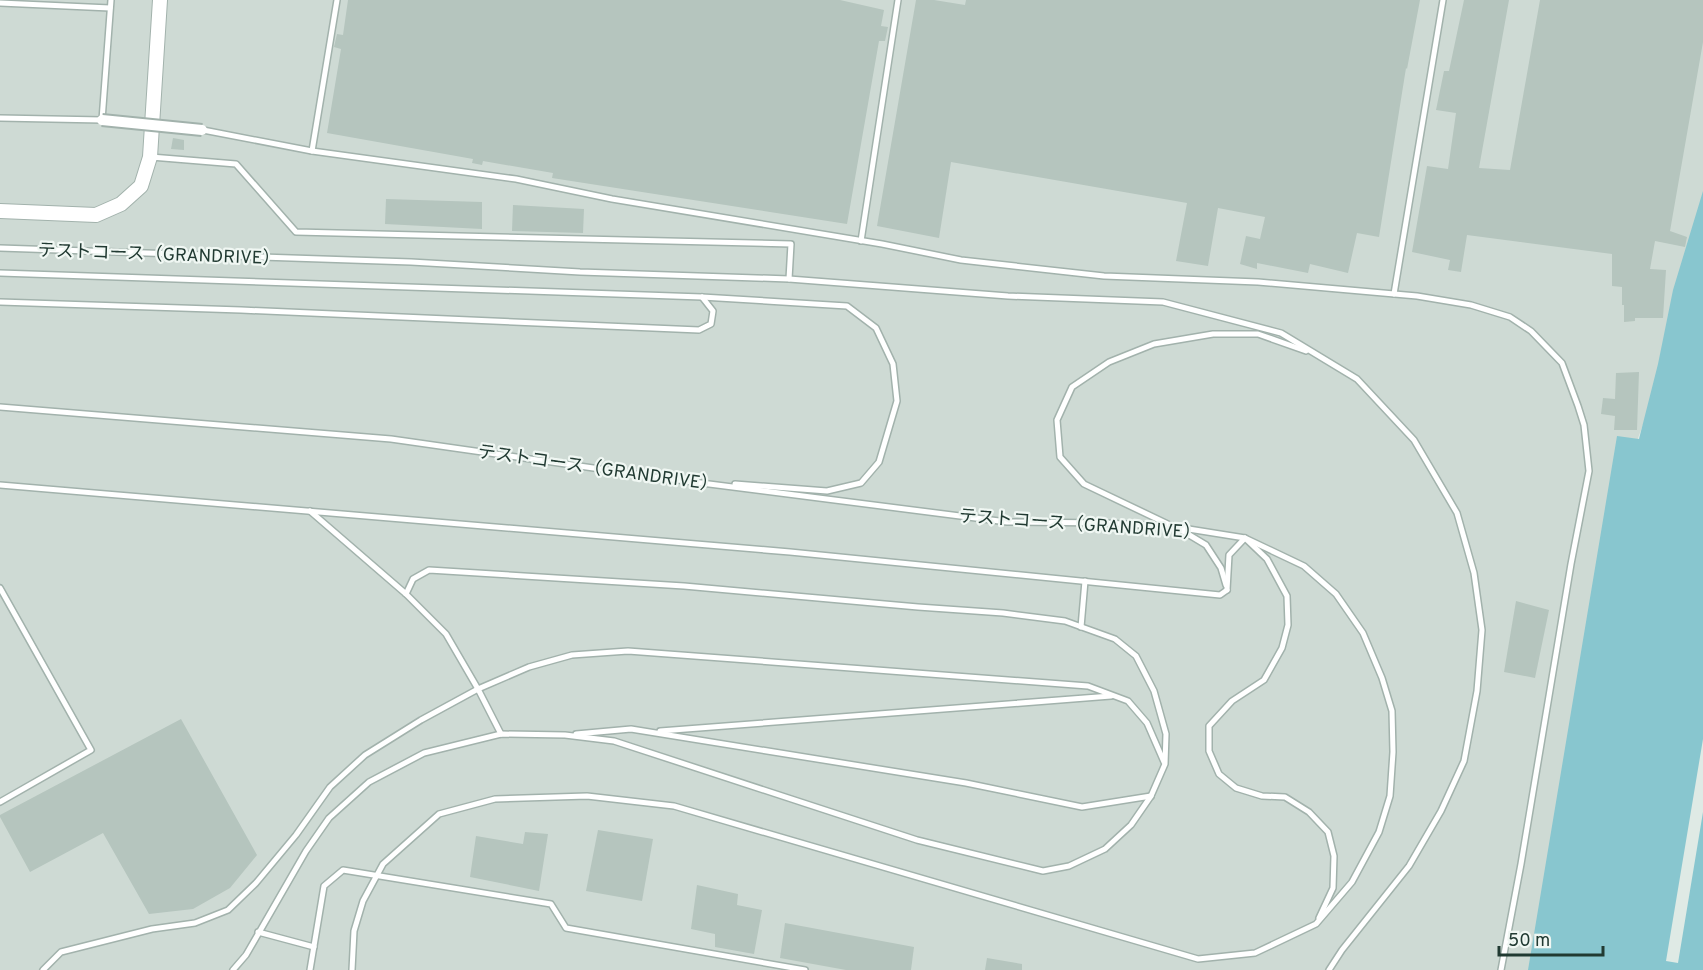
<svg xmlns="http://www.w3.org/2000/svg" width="1703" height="970" font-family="Overpass,'Noto Sans JP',sans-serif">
	<rect width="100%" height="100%" fill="#dfeae5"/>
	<polygon fill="#cedad4" points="0,0 1703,0 1703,265 1638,438 1534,970 0,970"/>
	<polygon fill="#88c6cf" points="1703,191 1703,739 1666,961 1678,963 1703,812 1703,970 1528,970 1617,436 1639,439 1658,364 1673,290"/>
	<g fill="#b5c5be">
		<polygon points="348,0 840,0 884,10 881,26 888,27 885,41 879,41 847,224 552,178 553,173 483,161 482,165 472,163 473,159 327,133 341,49 334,47 337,34 343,35"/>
		<polygon points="916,0 934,0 965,5 966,0 1420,0 1407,69 1406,68 1379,237 1357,233 1348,273 1310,264 1308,273 1257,263 1257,269 1240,264 1246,236 1260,239 1265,217 1218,208 1208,266 1176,261 1187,203 951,162 939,238 877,226"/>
		<polygon points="1464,0 1509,0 1479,168 1510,170 1540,0 1703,0 1703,42 1670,231 1687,237 1685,247 1655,241 1650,269 1666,270 1663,318 1635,318 1635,321 1624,322 1624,305 1622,305 1622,287 1612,286 1612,254 1467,235 1461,272 1448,270 1450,260 1412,252 1427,166 1448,169 1456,113 1436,110 1444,71 1449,71"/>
		<polygon points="173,138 184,140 184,150 171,149"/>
		<polygon points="386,199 482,202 482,229 385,224"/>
		<polygon points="513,205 584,209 583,233 512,231"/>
		<polygon points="1639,372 1637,430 1614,430 1615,416 1601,414 1603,398 1615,399 1616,373"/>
		<polygon points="1516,601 1549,610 1535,678 1504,672"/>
		<polygon points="181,719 257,855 230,888 193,909 149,914 103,833 30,872 0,817 0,815"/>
		<polygon points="598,830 653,839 642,901 586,891"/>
		<polygon points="525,832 548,834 539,891 470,877 476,836 523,844"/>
		<polygon points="697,885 738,894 737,905 762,910 754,954 715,947 715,934 691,929"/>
		<polygon points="785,923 914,947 911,970 846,970 780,958"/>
		<polygon points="987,958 1022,964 1022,970 985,970"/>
	</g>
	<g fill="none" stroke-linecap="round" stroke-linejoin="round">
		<defs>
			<g id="service">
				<polyline points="0,3 110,8"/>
				<polyline points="0,118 102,120 111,0"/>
				<polyline points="203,130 312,151 516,179 612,199 882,244 961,260 1104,276 1258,282 1417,296 1471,305 1510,317 1531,331 1562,363 1578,406 1584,425 1589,471 1571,564 1521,864 1501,970"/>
				<polyline points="312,151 337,0"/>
				<polyline points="151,157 236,164 296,232 791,244 789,279"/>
				<polyline points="861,241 898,0"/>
				<polyline points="0,248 411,262 580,272 789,279 1008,296 1163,302 1281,333 1357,379 1414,440 1457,513 1474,573 1482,630 1477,691 1464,761 1441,811 1409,866 1342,950 1329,970"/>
				<polyline points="0,273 702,297 847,306 876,328 893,364 897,401 879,462 861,483 827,491 735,484"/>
				<polyline points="1394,294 1443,0"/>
				<polyline points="0,302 241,310 699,330 711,324 713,311 702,297"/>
				<polyline points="0,407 391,439 670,479 1007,522 1106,523 1176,527 1245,538 1304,566 1336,594 1363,633 1382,678 1392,711 1393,752 1390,796 1379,832 1352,882 1316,924 1255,953 1198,959 674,806 587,796 495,799 439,814 383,864 363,901 354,931 352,970"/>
				<polyline points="0,485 790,552 1220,595 1227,590"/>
				<polyline points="310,511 406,594 446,634 478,689 501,734"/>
				<polyline points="1172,526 1084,484 1060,457 1057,420 1072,387 1109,362 1154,344 1213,334 1258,334 1306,351"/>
				<polyline points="1181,530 1206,545 1221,568 1226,585"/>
				<polyline points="0,588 91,750 0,802"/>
				<polyline points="1227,590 1229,555 1245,538 1267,559 1287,596 1288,625 1282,648 1264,680 1232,701 1209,726 1209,751 1219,774 1236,788 1262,796 1285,797 1309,812 1328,832 1334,856 1333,888 1319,918"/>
				<polyline points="1081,627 1085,581"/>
				<polyline points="660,731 1111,696"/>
				<polyline points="576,734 631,729 966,783 1082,807 1151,796"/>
				<polyline points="258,932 314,947"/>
				<polyline points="43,970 61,952 152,929 195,923 228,910 256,883 296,835 330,787 365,755 421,720 478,689 529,667 572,655 628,651 1088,686 1128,701 1147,723 1164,762"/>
				<polyline points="233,970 246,955 306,851 329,818 369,782 424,753 501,734 565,735 614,741 917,840 1043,871 1069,866 1105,849 1131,825 1151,796 1165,764 1166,734 1154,691 1136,656 1115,639 1065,621 1003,613 918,607 684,586 429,570 413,579 406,594"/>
				<polyline points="310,970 324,886 343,870 551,904 566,928 805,970"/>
			</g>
			<polyline id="tertiary" points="0,211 96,215 121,204 141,186 150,157 160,0"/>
		</defs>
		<use href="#service" stroke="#a2b2ac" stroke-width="8"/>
		<use href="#tertiary" stroke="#a2b2ac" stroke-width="16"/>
		<use href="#service" stroke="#fff" stroke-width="5"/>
		<use href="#tertiary" stroke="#fff" stroke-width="14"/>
		<defs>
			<polyline id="minor-bridge" points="102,120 202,130"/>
		</defs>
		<use href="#minor-bridge" stroke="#a2b2ac" stroke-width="14" stroke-linecap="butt"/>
		<use href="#minor-bridge" stroke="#fff" stroke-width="10"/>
	</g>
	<g text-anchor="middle" stroke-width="4.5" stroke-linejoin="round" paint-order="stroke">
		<g font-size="18" fill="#213a32" stroke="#f0f7f3">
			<text transform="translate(159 254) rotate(2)" y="6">テストコース（GRANDRIVE）</text>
			<text transform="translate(598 468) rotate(8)" y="6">テストコース（GRANDRIVE）</text>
			<text transform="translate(1080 524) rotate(4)" y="6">テストコース（GRANDRIVE）</text>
		</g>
	</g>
	<path d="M1499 946v9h104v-9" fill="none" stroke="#213a32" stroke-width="3"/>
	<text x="1508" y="946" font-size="18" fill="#213a32" stroke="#f0f7f3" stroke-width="4.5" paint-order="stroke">50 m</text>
</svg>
